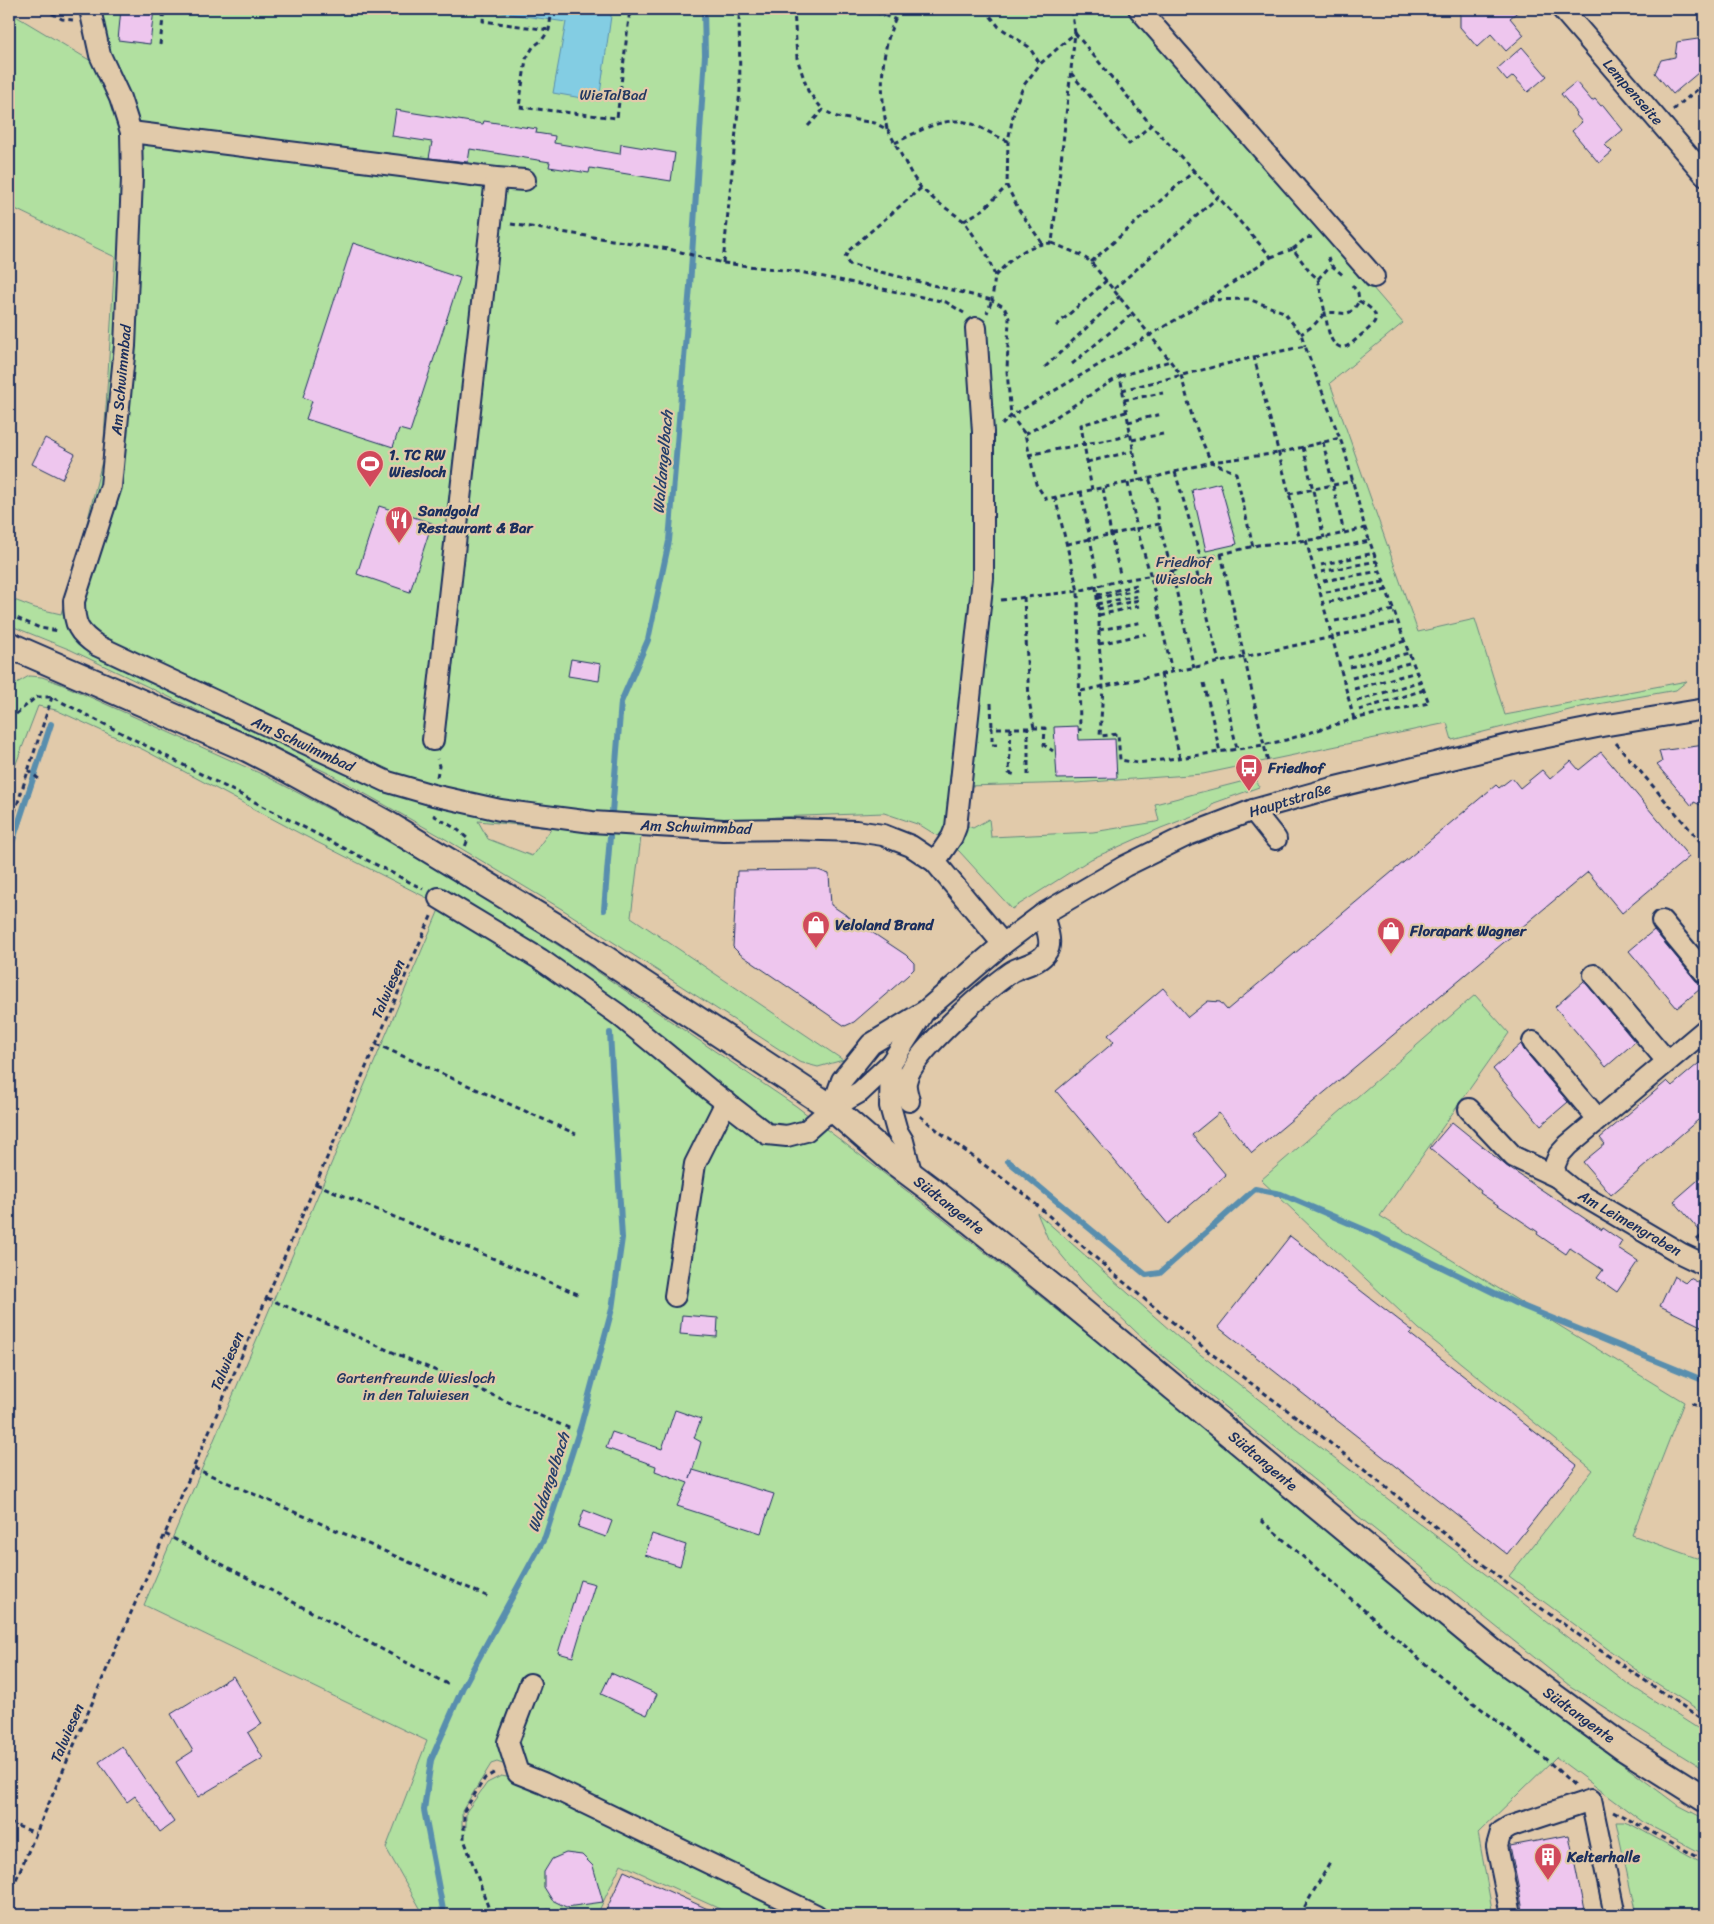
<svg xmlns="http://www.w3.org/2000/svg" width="1714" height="1924" font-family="Sriracha,sans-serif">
	<rect width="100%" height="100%" fill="#e1caaa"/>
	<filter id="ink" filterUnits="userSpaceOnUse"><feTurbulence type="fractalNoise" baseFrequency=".02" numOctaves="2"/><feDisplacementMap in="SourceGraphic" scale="10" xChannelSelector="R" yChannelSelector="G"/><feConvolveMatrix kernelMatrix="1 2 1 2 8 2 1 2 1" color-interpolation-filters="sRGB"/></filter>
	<g filter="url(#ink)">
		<g fill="#b1e0a0" stroke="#66887f" fill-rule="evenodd">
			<path d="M82 9H1133L1403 323 1330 383 1418 632 1475 619 1505 715 1687 681 1676 690 1581 707 1452 740 1447 723 1203 774 1076 783 967 786 968 826 973 828 989 819 991 837 1093 832 1156 822 1159 821 1155 804 1256 778 1259 787 1214 803 1208 810 1161 828 1091 859 1012 909 959 851 941 838 920 825 884 813 776 817 641 837 631 917 843 1060 818 1067 799 1062 565 911 442 837 328 773 71 650 9 625V598L35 608 61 614 88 519 103 457 115 257 9 206V12L91 61ZM478 821 551 828H552L532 856 488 839Z"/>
			<polygon points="29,676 42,677 61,684 266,776 359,825 455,880 564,949 796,1106 924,1204 1158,1390 1365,1563 1520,1688 1676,1804 1705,1819 1705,1855 1643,1822 1556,1757 1478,1833 1493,1915 827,1915 599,1807 545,1779 497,1762 491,1764 462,1811 462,1828 466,1830 466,1812 487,1783 501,1776 523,1780 796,1915 733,1915 621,1864 597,1915 560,1915 547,1909 544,1915 424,1915 386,1848 427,1741 144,1605 441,905 299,833 144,750 56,710 38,706 9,782 9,691 15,684"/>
			<polygon points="1475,995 1509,1033 1380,1216 1684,1402 1632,1535 1705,1561 1705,1714 1639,1672 1509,1576 1593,1470 1419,1329 1261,1180"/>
			<polygon points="1037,1213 1179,1338 1628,1684 1705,1733 1705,1770 1570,1686 1358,1516 1154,1349 1083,1281 1048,1239"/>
			<polygon points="1616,1822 1624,1822 1632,1825 1705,1865 1705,1915 1636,1915"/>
		</g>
		<polygon fill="#83cde3" stroke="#598eae" points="497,9 612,9 599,101 553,93 566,22 496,12"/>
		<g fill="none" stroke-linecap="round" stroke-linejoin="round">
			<g stroke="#598eae" stroke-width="6">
				<polyline points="9,852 51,724"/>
				<polyline points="604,910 621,702 648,640 669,541 690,286 705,55 704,9"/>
				<polyline points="1008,1161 1146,1275 1160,1273 1255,1189 1281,1194 1372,1233 1515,1303 1705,1381"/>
				<polyline points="444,1915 424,1810 431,1760 463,1687 545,1537 581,1425 612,1309 622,1238 610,1033"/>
			</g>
		</g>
		<g fill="#eec6ee" stroke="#1b2f5e">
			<polygon points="121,9 154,9 150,44 118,40"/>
			<polygon points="1460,9 1521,9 1510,18 1524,35 1506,51 1491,34 1477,47 1460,27"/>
			<polygon points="1705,38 1705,67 1673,94 1655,73 1661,60 1675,57 1677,42"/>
			<polygon points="1522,47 1547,76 1528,92 1513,76 1507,81 1497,69"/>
			<polygon points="1576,82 1592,101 1595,99 1601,106 1603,105 1623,130 1605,145 1612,152 1599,163 1572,131 1582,122 1576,115 1577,113 1561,94"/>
			<polygon points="396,110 483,124 484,121 537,129 536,133 555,136 554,143 620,154 621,144 675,153 671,181 590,168 589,173 549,167 550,162 470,149 468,162 429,158 432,142 392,136"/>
			<polygon points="353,243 460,278 410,432 399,429 393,447 306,419 312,401 303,397"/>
			<polygon points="45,438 75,454 62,479 32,464"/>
			<polygon points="1220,483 1237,544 1206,551 1192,490"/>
			<polygon points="379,506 432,523 410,592 357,574"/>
			<polygon points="571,659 601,664 599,681 568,676"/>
			<polygon points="1078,726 1079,740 1115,739 1117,778 1057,779 1054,727"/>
			<polygon points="1705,745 1705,807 1694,802 1692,806 1657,765 1662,762 1659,751"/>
			<polygon points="1601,752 1689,857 1622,913 1588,872 1252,1153 1219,1113 1192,1135 1226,1175 1168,1224 1056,1091 1114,1042 1108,1035 1163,988 1188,1017 1208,1001 1220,1002 1227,1010 1496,785 1499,788 1512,778 1520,788 1542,770 1550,779 1571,761 1579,770"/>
			<polygon points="818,870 829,874 831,905 906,955 914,963 914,969 907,976 854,1022 845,1026 740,954 733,947 737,871"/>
			<polygon points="1654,930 1696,981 1705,985 1677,1008 1629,951"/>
			<polygon points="1584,981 1635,1042 1606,1067 1555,1007"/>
			<polygon points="1521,1044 1524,1050 1568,1102 1541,1125 1493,1069"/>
			<polygon points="1705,1058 1705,1114 1611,1195 1583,1162 1605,1144 1600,1138 1667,1081 1672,1086"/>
			<polygon points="1452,1122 1509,1168 1602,1230 1603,1228 1622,1241 1618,1248 1638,1261 1617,1292 1597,1278 1603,1270 1570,1248 1566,1254 1537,1234 1538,1232 1480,1193 1481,1191 1430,1148"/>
			<polygon points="1705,1174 1705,1237 1674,1201"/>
			<polygon points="1290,1236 1413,1331 1410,1334 1577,1465 1507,1554 1218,1327"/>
			<polygon points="1674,1276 1685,1283 1690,1278 1705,1286 1705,1328 1660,1306"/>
			<polygon points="682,1315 718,1318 717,1337 680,1334"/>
			<polygon points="675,1410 701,1419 694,1438 701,1442 690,1479 693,1470 774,1494 761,1533 677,1506 688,1483 655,1471 656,1466 606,1448 612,1432 662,1449"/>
			<polygon points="584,1510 612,1521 606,1537 578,1527"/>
			<polygon points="652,1534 686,1545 680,1566 645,1555"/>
			<polygon points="580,1580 595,1584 573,1657 558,1653"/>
			<polygon points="611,1673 657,1694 647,1715 601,1694"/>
			<polygon points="233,1676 262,1724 248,1733 263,1758 198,1797 176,1762 193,1751 171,1714"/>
			<polygon points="122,1746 174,1822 160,1832 135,1796 127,1802 99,1762"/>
			<polygon points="1569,1835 1585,1915 1524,1915 1510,1846"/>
			<polygon points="566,1853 582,1855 593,1866 603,1902 566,1907 552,1900 544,1887 544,1872 552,1859"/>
			<polygon points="624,1871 721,1915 604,1915"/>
		</g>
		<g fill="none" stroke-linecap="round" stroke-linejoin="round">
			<defs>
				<g id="minor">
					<path d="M90 9 100 55 120 98 131 132 132 179 125 346 111 486 74 601C74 625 78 633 98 646L388 782 433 795 500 810 592 822 723 830 789 829 856 831 883 835 911 846 935 862 1003 944"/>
					<polyline points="1139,9 1374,277"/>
					<polyline points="1562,9 1705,175"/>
					<polyline points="131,132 496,178 525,180"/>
					<polyline points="433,740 496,178"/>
					<polyline points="1253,810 1276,839"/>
					<polyline points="935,862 952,837 956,827 983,578 983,432 976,328"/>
					<polyline points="439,898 540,959 619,1015 710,1090 767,1134 787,1136 806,1131 832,1108 860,1092 891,1063 922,1015"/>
					<polyline points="1662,921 1705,973"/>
					<polyline points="1594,975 1667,1061"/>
					<polyline points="1705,1030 1568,1145 1559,1155 1554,1167 1557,1177 1573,1190 1682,1254 1705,1265"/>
					<polyline points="1533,1042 1598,1119"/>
					<polyline points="891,1063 890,1106 897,1131 903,1141 912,1176"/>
					<path d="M909 1101C908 1096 905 1088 906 1082 911 1054 987 989 1011 972 1022 965 1040 964 1047 951 1053 942 1045 924 1043 914"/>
					<polyline points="832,1108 842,1080 871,1044 925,1011 1003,944 1043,914 1125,866 1188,835 1253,810 1332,788 1517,743 1602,726 1705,709"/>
					<polyline points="1469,1109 1514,1157 1557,1177"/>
					<polyline points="675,1296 695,1164 726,1102"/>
					<polyline points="530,1684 508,1742 518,1773 543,1783 816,1915"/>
					<polyline points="1511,1915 1497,1846 1501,1832 1509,1827 1591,1800 1615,1915"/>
				</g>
				<polyline id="major" points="9,645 248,749 287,769 387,824 560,929 832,1108 893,1161 933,1191 1055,1289 1494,1653 1624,1748 1705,1799"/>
			</defs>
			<use href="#minor" stroke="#1b2f5e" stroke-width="24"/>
			<use href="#major" stroke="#1b2f5e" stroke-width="29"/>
			<g stroke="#1b2f5e" stroke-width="3" stroke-dasharray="5 4" stroke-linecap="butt">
				<polyline points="44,9 62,19 73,20"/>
				<polyline points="484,9 483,21 549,30"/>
				<polyline points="552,9 549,30 542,40 533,47 526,59 519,107 617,118 630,9"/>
				<polyline points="794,9 797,58 808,91 823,110"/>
				<polyline points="867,9 894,19"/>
				<polyline points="985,9 999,27 1029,47 1040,64"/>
				<polyline points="794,10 806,9"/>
				<polyline points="1075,33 1151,125"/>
				<polyline points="160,45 164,9"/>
				<polyline points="1071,73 1129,144 1151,125 1194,171"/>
				<polyline points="1673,110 1705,83"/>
				<polyline points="808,126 823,110 837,117 875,123 888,130 912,175 921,188 936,201 964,221 987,255 995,276 992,300 1004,307 1009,318 1007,371 1011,416 1002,425"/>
				<path d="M887 129C879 89 880 46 900 9"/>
				<path d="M895 143C916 133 944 115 969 123 982 127 994 136 1008 141"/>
				<polyline points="921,188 848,251 845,258 849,264 992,300 987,313"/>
				<polyline points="964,221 984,209 1007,186"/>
				<polyline points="511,224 669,249 723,263 800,272 946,302 964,313"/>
				<polyline points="1042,243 1019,210 1007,186 1008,141 1015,106 1024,85 1040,64 1075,33"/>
				<polyline points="1052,243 1081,255 1091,262 1150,335 1011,416 1025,434 1036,484 1046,499 1156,477 1211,462 1236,473 1253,547"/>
				<polyline points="1293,249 1306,238 1313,237"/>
				<polyline points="1271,257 1293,249 1309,271 1318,279 1325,313 1314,325 1301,334"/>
				<polyline points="1328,257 1331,265 1344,276"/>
				<polyline points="1091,262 1194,171 1218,197"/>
				<polyline points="723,263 740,90 739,9"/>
				<path d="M995 276C1011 259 1026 244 1052 243L1075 33 1071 9"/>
				<polyline points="1318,279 1331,265"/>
				<path d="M1352 285 1358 293 1359 301C1383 314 1379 321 1360 336 1355 340 1347 349 1340 347 1339 347 1335 344 1334 343 1328 336 1327 322 1325 313 1343 310 1348 321 1359 301"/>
				<polyline points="1114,289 1218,197 1271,257 1192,310 1150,335 1181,375 1193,420 1211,462 1279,453 1340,438"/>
				<polyline points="1208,300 1248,299 1284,312 1301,334 1305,346"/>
				<polyline points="1056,326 1107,280"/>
				<polyline points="1072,364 1133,313"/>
				<polyline points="1045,367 1120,296"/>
				<polyline points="1120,376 1170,361"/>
				<polyline points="1122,390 1254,357 1291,501 1300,541"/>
				<polyline points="1124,400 1163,393"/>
				<polyline points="1126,412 1081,425 1084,444 1119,438 1130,434"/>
				<polyline points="1128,422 1162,414"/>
				<polyline points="1025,434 1046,423 1120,376 1139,481"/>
				<polyline points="1132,440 1163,434"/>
				<polyline points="1323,442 1344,533"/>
				<polyline points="1303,447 1324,538"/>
				<polyline points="1028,455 1084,444 1092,490"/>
				<polyline points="1087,462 1134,451"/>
				<polyline points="1175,472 1201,559"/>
				<polyline points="1128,483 1137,529 1151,577 1172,672"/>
				<polyline points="1103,488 1111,535 1120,574"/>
				<polyline points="1081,492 1098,580"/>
				<polyline points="1289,494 1353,481"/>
				<polyline points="1055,497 1078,591 1080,731"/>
				<polyline points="1306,540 1354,719"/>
				<polyline points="1067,544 1159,524 1156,498 1149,478"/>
				<polyline points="1318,551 1370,541"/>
				<polyline points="1221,554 1269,767"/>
				<polyline points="1194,561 1258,545 1319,539 1365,528"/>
				<polyline points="1321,565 1374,553"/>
				<polyline points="1321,572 1377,561"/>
				<polyline points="1323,581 1380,571"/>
				<polyline points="1096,586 1099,622 1099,644 1103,688 1100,736 1118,734 1120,760 1138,763 1193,756 1263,745 1286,740 1357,718 1429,703 1407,648 1365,528 1345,452 1305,346 1254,357"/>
				<polyline points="1326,592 1384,582"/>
				<polyline points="1097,595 1137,585"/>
				<polyline points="1024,597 1029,700 1034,728"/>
				<polyline points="1097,598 1138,590"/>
				<polyline points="1001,600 1078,591 1118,581 1172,572 1159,524"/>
				<polyline points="1329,602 1387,590"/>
				<polyline points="1097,604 1138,596"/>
				<polyline points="1098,609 1139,600"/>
				<polyline points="9,615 40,628 59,631"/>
				<polyline points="1099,615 1139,606"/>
				<polyline points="1335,621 1394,610"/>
				<polyline points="1099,630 1143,622"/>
				<polyline points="1099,644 1146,634"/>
				<polyline points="1348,658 1405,641"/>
				<polyline points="1350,667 1409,653"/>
				<polyline points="1194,668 1172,572 1194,561 1219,662"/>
				<polyline points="1161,674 1180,758"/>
				<polyline points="1352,678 1413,662"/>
				<polyline points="1222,681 1237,749"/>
				<polyline points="1204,683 1220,752"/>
				<polyline points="1354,689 1417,672"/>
				<polyline points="1081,691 1244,657 1398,622"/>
				<polyline points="1357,701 1421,681"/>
				<polyline points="991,703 992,728"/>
				<polyline points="1359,710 1424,690"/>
				<polyline points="9,720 36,697 52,697 423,889"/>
				<polyline points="1011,728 1009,773 1016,775"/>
				<polyline points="1616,743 1705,847"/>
				<polyline points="997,745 992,745 992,728 1045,728 1044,745 1053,751"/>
				<polyline points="28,770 40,780"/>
				<polyline points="1028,775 1028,728"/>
				<polyline points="437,777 439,766 437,759"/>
				<polyline points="433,815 458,830 468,839 465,847"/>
				<polyline points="9,830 52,697"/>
				<polyline points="376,1044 576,1134"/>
				<polyline points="920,1116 941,1133 1029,1198 1115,1275 1209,1352 1310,1427 1510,1586 1604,1653 1705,1721"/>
				<polyline points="316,1184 580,1295"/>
				<polyline points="1697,1240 1705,1233"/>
				<polyline points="267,1298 571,1429"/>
				<polyline points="1691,1404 1705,1408"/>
				<polyline points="194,1468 489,1597"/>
				<polyline points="1261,1520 1437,1674 1548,1761 1575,1786"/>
				<polyline points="165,1534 451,1686"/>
				<polyline points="1613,1811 1705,1861"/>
				<polyline points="9,1823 36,1833"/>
				<polyline points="9,1896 432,914"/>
				<polyline points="491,1915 464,1839 464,1811 485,1778 497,1771"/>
				<polyline points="1300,1915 1331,1861"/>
			</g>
			<use href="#minor" stroke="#e1caaa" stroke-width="20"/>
			<use href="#major" stroke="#e1caaa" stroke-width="25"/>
		</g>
	</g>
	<defs>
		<symbol id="stadium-pin" viewBox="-11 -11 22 30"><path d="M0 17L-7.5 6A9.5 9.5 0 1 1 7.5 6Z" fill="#d1495b" stroke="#e1caaa"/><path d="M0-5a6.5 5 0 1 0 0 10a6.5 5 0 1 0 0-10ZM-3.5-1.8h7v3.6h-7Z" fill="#fff"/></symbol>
		<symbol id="restaurant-pin" viewBox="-11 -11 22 30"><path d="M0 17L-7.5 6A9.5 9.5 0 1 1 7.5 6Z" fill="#d1495b" stroke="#e1caaa"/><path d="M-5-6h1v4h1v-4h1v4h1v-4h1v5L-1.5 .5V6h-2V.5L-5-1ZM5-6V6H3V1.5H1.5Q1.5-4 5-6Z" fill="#fff"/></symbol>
		<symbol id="bus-pin" viewBox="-11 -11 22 30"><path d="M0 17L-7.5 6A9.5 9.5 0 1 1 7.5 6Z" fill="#d1495b" stroke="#e1caaa"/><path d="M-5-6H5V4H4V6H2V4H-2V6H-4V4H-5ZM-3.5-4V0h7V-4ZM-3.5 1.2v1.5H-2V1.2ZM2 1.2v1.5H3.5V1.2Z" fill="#fff"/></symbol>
		<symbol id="shop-pin" viewBox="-11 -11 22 30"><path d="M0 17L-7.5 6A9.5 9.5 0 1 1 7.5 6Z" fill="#d1495b" stroke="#e1caaa"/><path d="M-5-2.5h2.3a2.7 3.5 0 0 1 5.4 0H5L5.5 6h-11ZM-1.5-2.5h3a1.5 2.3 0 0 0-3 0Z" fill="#fff"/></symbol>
		<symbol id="building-pin" viewBox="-11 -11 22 30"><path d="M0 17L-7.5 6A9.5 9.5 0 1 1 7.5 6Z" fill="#d1495b" stroke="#e1caaa"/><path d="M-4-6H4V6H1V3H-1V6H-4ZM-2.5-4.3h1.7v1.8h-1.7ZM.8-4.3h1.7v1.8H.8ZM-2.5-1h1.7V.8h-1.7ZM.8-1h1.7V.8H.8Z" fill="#fff"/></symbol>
	</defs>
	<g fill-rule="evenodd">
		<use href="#stadium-pin" x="354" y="448" width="32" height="43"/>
		<use href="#restaurant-pin" x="383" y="504" width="32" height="43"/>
		<use href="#bus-pin" x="1233" y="752" width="32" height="43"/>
		<use href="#shop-pin" x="800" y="909" width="32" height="43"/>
		<use href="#shop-pin" x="1375" y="915" width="32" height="43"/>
		<use href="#building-pin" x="1532" y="1841" width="32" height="43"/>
	</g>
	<g text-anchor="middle" stroke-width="4.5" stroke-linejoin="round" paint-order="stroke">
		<g font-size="15" fill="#1b2f5e" stroke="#e1caaa">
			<text transform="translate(1633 92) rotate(49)" y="5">Lempenseite</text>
			<text transform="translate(121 380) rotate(-85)" y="5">Am Schwimmbad</text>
			<text transform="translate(303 744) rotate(25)" y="5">Am Schwimmbad</text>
			<text transform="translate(1290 800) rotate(-17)" y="5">Hauptstraße</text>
			<text transform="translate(696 827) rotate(2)" y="5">Am Schwimmbad</text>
			<text transform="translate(388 989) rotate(-67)" y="5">Talwiesen</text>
			<text transform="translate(949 1205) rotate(38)" y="5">Südtangente</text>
			<text transform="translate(1630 1223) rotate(30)" y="5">Am Leimengraben</text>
			<text transform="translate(227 1361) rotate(-67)" y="5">Talwiesen</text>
			<text transform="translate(1263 1461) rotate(40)" y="5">Südtangente</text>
			<text transform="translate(1579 1715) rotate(36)" y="5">Südtangente</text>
			<text transform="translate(67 1733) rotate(-67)" y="5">Talwiesen</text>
		</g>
		<g font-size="15" fill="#223861" stroke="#e1caaa">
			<text x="613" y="100">WieTalBad</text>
			<text x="1184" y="567">Friedhof<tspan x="1184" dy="17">Wiesloch</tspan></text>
			<text x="416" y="1383">Gartenfreunde Wiesloch<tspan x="416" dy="17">in den Talwiesen</tspan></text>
		</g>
		<g font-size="15" font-weight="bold" fill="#1b2f5e" stroke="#e1caaa" text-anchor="start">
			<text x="389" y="460">1. TC RW<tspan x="389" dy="17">Wiesloch</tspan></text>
			<text x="418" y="516">Sandgold<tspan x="418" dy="17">Restaurant &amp; Bar</tspan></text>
			<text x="1268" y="773">Friedhof</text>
			<text x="835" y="930">Veloland Brand</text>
			<text x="1410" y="936">Florapark Wagner</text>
			<text x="1567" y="1862">Kelterhalle</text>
		</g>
		<g font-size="16" font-style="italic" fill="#253f6b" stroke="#e1caaa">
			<text transform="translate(662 462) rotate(-85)" y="6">Waldangelbach</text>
			<text transform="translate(548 1482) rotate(-72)" y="6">Waldangelbach</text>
		</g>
	</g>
	<rect width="1714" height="1924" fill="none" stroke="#e1caaa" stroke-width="30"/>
	<rect x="15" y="15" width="1684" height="1894" fill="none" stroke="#1b2f5e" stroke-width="2" filter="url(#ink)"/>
</svg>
